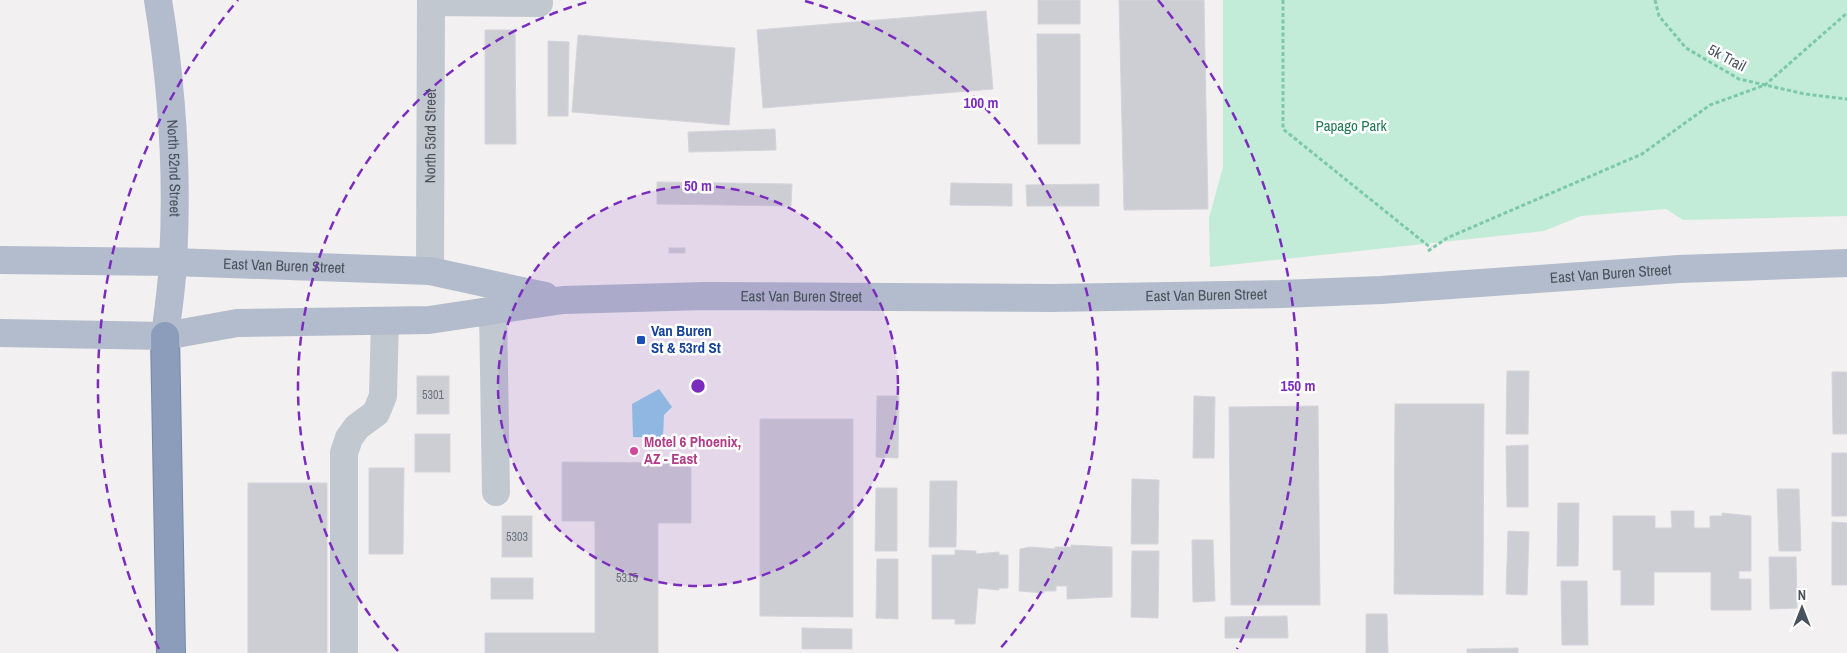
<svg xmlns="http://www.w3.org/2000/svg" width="1847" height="653" font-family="'Archivo Narrow',sans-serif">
	<rect width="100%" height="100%" fill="#f2f0f0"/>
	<polygon fill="#c2ecd7" points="1223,0 1847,0 1847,216 1683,220 1666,209 1581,216 1544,231 1210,267 1209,218 1223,167"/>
	<polygon fill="#92cbe6" points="659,389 672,407 664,415 663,438 633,437 632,404"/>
	<g fill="#cdced4" stroke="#d4d5db">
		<rect x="1038" y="0" width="42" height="24"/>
		<polygon points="1119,0 1204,0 1208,209 1124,210"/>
		<polygon points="986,11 993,89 763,108 757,30"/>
		<polygon points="485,30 515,30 516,144 485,144"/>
		<polygon points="1037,34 1080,34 1080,144 1038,144"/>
		<polygon points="578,35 735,48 729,125 572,112"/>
		<polygon points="548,41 569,42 568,116 548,116"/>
		<polygon points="775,129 776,150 689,152 688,132"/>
		<polygon points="657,182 792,184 791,206 657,204"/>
		<polygon points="951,183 1012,184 1012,206 950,205"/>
		<polygon points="1099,184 1099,206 1027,206 1026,185"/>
		<rect x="669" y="248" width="16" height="5"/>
		<polygon points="1507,371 1529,371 1528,434 1506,434"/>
		<polygon points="1832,372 1847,372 1847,434 1833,434"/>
		<rect x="417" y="376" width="32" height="38"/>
		<polygon points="877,396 899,396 898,458 876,457"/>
		<polygon points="1194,396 1215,397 1214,458 1193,458"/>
		<polygon points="1395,404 1484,404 1483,595 1394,594"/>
		<polygon points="1318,406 1320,605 1231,605 1229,407"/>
		<polygon points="760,419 853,419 853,617 760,616"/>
		<rect x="415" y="434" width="35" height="38"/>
		<polygon points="1528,445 1528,507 1507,507 1506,446"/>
		<rect x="1832" y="453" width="15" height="63"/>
		<polygon points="562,462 691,463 691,523 658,523 658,653 485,653 485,633 595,633 595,521 562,521"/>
		<polygon points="369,468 404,468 403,554 369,554"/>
		<polygon points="1132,479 1159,480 1158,544 1131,544"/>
		<polygon points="930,481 957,481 956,547 929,547"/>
		<rect x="248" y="483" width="79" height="170"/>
		<polygon points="876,488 897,488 897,551 875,551"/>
		<polygon points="1777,489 1799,489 1801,551 1779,551"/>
		<polygon points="1558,503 1579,503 1578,566 1557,566"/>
		<polygon points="1671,511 1694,511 1694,528 1710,528 1710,516 1722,516 1722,513 1751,516 1751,571 1739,571 1739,579 1751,579 1751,610 1711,610 1711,572 1654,572 1654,605 1621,605 1621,570 1613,570 1613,516 1655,516 1655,528 1672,528"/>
		<rect x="502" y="516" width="30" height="41"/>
		<polygon points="1832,522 1847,523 1847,585 1832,585"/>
		<polygon points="1508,531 1529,532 1527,595 1506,594"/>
		<polygon points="1192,540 1213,540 1215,601 1193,602"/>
		<polygon points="1071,545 1112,547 1112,597 1067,599 1067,586 1056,586 1056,591 1044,591 1044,593 1019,591 1020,549 1030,547 1055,549 1055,547 1071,547"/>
		<polygon points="955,550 976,551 976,554 999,552 999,555 1008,555 1008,588 999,588 999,590 978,588 975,624 955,624 955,619 932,619 932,555 955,555"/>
		<polygon points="1132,551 1159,551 1158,618 1131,617"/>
		<polygon points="1769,557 1796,557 1797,608 1770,609"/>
		<polygon points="877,559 898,559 898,619 876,618"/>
		<rect x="491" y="578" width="42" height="21"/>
		<polygon points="1561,581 1587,581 1588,645 1562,645"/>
		<polygon points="1366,614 1387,614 1388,653 1366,653"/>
		<polygon points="1287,616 1288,638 1225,638 1225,617"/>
		<polygon points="802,628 852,629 852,649 802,649"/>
		<polygon points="1518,648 1518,653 1467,653 1467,649"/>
	</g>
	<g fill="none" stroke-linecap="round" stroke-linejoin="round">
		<defs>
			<polyline id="highway" points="165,336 171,653"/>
		</defs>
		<use href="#highway" stroke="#7688a6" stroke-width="30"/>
		<g stroke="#7cc8ab" stroke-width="3" stroke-dasharray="4 2.5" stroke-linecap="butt">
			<polyline points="1283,0 1283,129 1431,248"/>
			<polyline points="1655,0 1659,16 1686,48 1739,79 1805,94 1847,99"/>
			<polyline points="1428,251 1447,238 1642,154 1710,105 1765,85 1847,13"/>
		</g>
		<g stroke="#c1c8d0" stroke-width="28">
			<polyline points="431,2 539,3"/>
			<path id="s1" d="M430 271 431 0"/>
			<polyline points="493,310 496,492"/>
			<polyline points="344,653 344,453 349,438 357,427 376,413 383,396 385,321"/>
		</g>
		<g stroke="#b2bccc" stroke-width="28">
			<path id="s2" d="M158 0C172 86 178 174 173 261 172 286 168 311 165 336"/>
			<path id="s3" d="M0 260 173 262 430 271 545 296"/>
			<path id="s4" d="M0 333 165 336 237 323 429 320 563 300 705 296 1052 298 1281 294 1381 290 1679 269 1847 263"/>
		</g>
		<use href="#highway" stroke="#8b9dbb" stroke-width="28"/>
	</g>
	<circle cx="698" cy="386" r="200" fill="#7b2cbf" fill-opacity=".12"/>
	<g fill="none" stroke="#7b2cbf" stroke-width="2.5" stroke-dasharray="9 6">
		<circle cx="698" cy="386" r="200"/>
		<path d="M398 651A400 400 0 0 1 591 1M805 1A400 400 0 0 1 998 651"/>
		<path d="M159 649A600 600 0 0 1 238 0M1158 0A600 600 0 0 1 1237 649"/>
	</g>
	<rect fill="#1a4fb4" stroke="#fff" stroke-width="2" x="636" y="335" width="10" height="10" rx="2.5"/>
	<circle fill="#d1479c" stroke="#fff" stroke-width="2" cx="634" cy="451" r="5"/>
	<g text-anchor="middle" stroke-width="5" stroke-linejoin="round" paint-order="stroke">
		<g font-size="12" fill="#6a707a">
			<text x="433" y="399">5301</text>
			<text x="517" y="541">5303</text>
			<text x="627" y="582">5315</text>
		</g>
		<g font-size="15" fill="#49515c" stroke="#fff">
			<text transform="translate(1727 58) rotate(28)" y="5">5k Trail</text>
			<text dy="5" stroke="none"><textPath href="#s1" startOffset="135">North 53rd Street</textPath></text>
			<text dy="5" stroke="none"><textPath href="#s2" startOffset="169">North 52nd Street</textPath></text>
			<text dy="5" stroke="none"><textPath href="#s3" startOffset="284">East Van Buren Street</textPath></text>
			<text dy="5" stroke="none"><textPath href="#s4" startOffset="1614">East Van Buren Street</textPath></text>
			<text dy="5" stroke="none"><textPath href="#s4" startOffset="1209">East Van Buren Street</textPath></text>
			<text dy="5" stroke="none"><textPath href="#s4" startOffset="804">East Van Buren Street</textPath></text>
		</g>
		<g font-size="15" fill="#1e7955" stroke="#fff">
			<text x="1351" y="131">Papago Park</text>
		</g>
		<g font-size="15" font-weight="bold" fill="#164399" stroke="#fff" text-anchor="start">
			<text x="651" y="336">Van Buren<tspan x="651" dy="17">St &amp; 53rd St</tspan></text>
		</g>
		<g font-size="15" font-weight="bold" fill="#b23c85" stroke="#fff" text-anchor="start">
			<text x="644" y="447">Motel 6 Phoenix,<tspan x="644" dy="17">AZ - East</tspan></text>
		</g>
	</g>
	<circle cx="698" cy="386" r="8" fill="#7b2cbf" stroke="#fff" stroke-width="2.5"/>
	<g font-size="15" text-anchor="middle" font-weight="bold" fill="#7b2cbf" stroke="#fff" stroke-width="5" stroke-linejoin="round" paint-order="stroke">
		<text x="981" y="108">100 m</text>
		<text x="698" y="191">50 m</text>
		<text x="1298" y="391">150 m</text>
	</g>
	<g transform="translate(1802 608)" stroke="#ffffff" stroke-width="4" paint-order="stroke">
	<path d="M0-4L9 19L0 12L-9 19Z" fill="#49515c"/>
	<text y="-8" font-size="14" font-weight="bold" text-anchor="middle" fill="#49515c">N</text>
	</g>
</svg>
